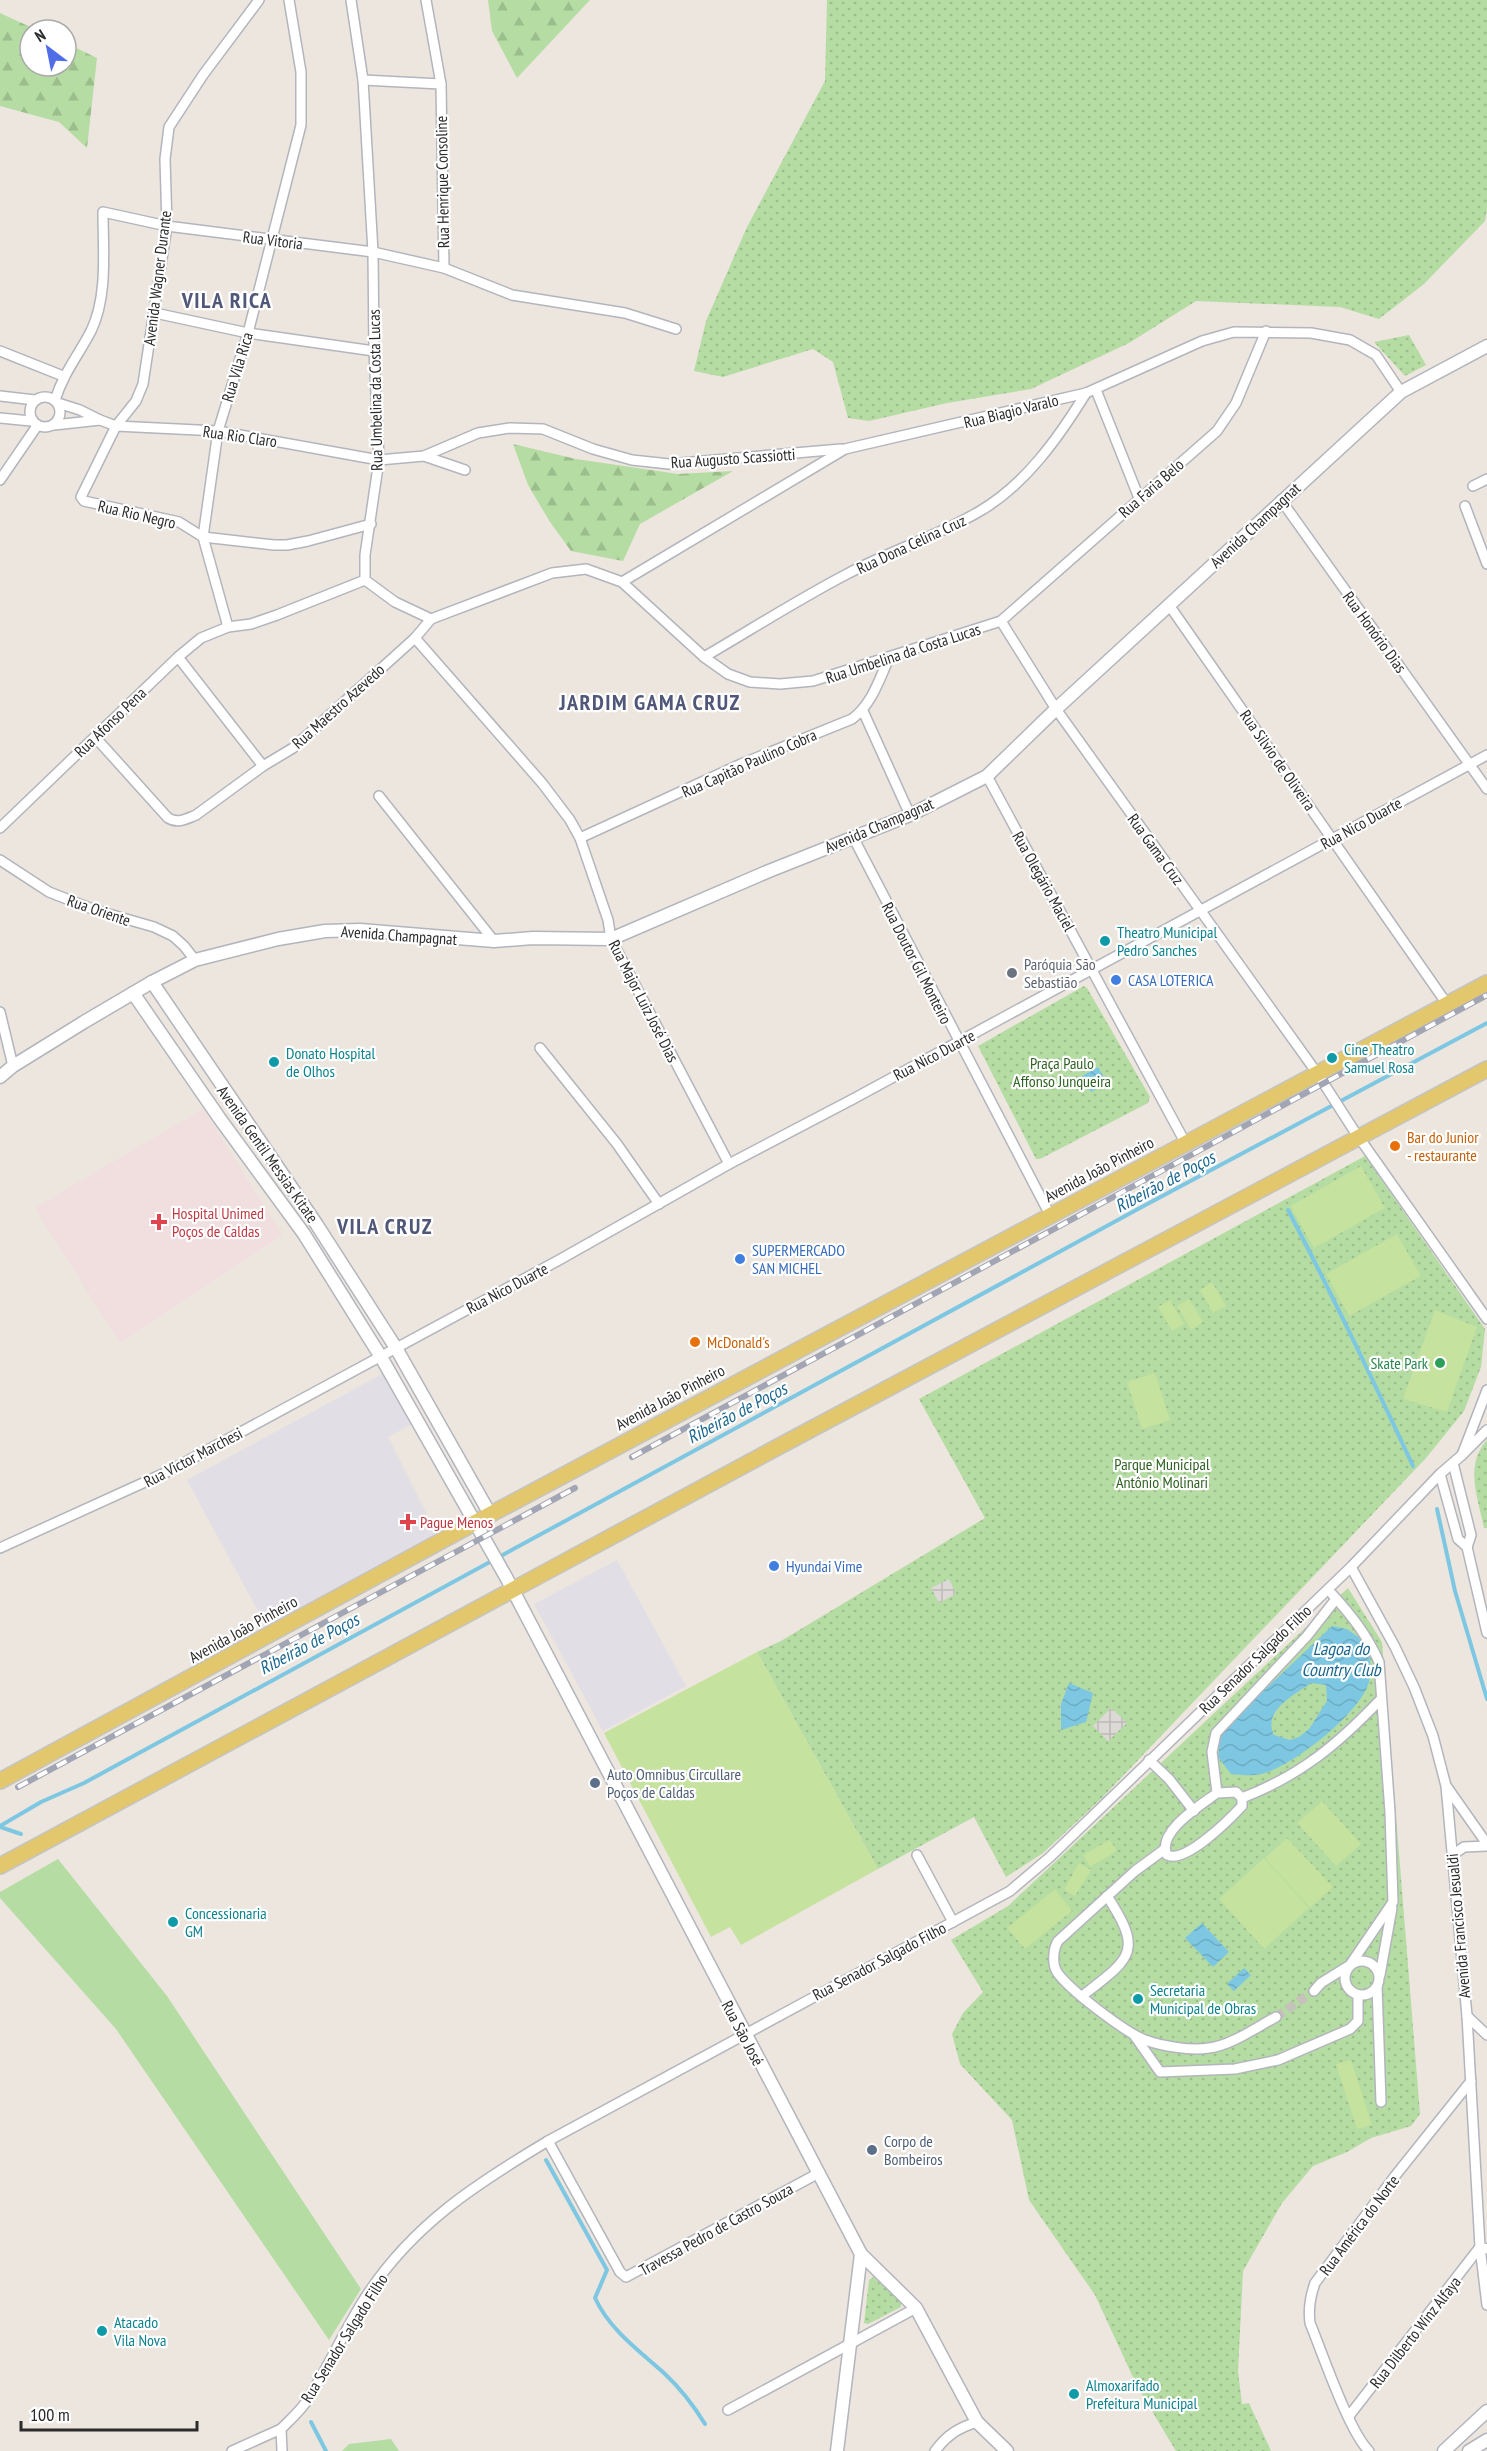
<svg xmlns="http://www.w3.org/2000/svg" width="1487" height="2451" font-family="'PT Sans Narrow',sans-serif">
	<defs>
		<pattern id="forest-firs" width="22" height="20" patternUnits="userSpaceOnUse" patternTransform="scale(1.5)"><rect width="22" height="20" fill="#b5dca2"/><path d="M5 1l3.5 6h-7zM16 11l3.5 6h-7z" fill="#9cbd8c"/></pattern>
		<pattern id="park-dots" width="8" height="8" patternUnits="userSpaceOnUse" patternTransform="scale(1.5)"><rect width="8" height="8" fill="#b5dca2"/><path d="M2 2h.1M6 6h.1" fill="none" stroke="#9cbd8c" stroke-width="1.8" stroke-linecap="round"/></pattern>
		<pattern id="plaza-grid" width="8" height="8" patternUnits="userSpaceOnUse" patternTransform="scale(1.5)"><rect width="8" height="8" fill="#dcd9d6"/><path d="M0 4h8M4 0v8" fill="none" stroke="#bdbab8"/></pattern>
		<pattern id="water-waves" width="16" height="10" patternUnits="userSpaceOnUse" patternTransform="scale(1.5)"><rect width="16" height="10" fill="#7dc7e2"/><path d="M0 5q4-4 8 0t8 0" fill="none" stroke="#6cabc2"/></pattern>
	</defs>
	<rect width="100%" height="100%" fill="#ece6df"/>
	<g fill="#e1dfe5">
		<polygon points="384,1373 412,1424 388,1437 436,1533 266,1626 187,1480"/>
		<polygon points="617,1560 686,1686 603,1731 534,1604"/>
	</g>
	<polygon fill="#f1dede" points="203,1109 282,1235 120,1343 35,1208"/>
	<g fill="#b5dca2">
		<polygon points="58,1859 167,1996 361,2289 329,2340 116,2029 0,1898 0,1892"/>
		<polygon points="391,2439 399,2451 342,2451 349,2444"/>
	</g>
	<g fill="url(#forest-firs)">
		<polygon points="488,0 590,0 517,78 492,31"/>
		<polygon points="0,13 37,30 30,30 30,66 66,66 66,43 97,58 87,148 59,122 0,106"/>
		<polygon points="513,444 576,459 678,474 733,471 640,524 623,561 571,551 550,522 528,485"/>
	</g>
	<g fill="url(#park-dots)">
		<polygon points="827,0 1487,0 1487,210 1485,221 1424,284 1379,319 1340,307 1196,301 1129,343 1031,389 947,403 869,421 848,418 833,362 813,349 723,377 694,371 706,321 747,227 825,81"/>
		<polygon points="1409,335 1426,365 1405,376 1374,342"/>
		<polygon points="1084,986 1087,988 1150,1097 1148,1103 1040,1159 1036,1159 978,1046"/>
		<polygon points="1365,1156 1485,1329 1481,1367 1464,1411 1426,1458 1100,1800 1043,1853 1006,1877 974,1817 878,1869 757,1652 781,1641 985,1518 919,1399"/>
		<path d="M1487 1440V1528H1484C1478 1497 1464 1466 1487 1440Z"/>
		<polygon points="1348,1588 1382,1642 1420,2114 1411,2126 1371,2138 1347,2152 1313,2166 1282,2203 1243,2271 1238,2371 1242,2404 1249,2403 1271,2451 1176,2451 1138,2388 1095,2295 1029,2200 1012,2120 960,2064 952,2034 963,2013 983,1992 951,1940 1008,1906"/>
		<polygon points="873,2277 901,2302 901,2307 868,2324 864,2323 869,2280"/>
	</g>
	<g fill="#c5e29e">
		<polygon points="1361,1166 1385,1208 1314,1248 1290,1206"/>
		<polygon points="1397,1234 1421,1276 1349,1316 1326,1274"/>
		<polygon points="1212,1282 1226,1306 1213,1313 1200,1290"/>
		<polygon points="1189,1299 1203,1322 1191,1330 1177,1306"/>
		<polygon points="1170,1300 1184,1324 1172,1331 1158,1307"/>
		<polygon points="1435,1310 1477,1327 1447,1412 1403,1399"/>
		<polygon points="1155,1373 1170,1420 1142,1429 1127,1382"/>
		<polygon points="757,1652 878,1869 741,1945 730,1927 711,1937 604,1733"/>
		<polygon points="1322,1801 1361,1844 1336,1866 1297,1823"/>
		<polygon points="1287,1838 1333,1887 1310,1908 1265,1858"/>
		<polygon points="1110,1840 1117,1851 1090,1867 1083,1855"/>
		<polygon points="1264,1858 1309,1908 1264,1949 1219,1899"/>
		<polygon points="1079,1863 1091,1870 1075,1896 1064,1890"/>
		<polygon points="1055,1889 1072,1911 1025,1949 1007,1928"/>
		<polygon points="1351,2060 1372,2125 1357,2129 1336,2064"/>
	</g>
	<g fill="url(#plaza-grid)">
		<polygon points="949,1579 956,1594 939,1603 931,1588"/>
		<polygon points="1111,1708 1127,1723 1108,1741 1093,1726"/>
	</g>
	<g fill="url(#water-waves)" fill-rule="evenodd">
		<polygon points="1098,1067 1107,1083 1091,1092 1082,1076"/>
		<path d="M1332 1626 1347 1629 1368 1644C1369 1656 1373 1673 1368 1685 1356 1716 1298 1761 1268 1772 1256 1777 1243 1775 1231 1774L1218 1757 1221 1731ZM1311 1683 1326 1685 1327 1701 1309 1729 1299 1737 1290 1740 1274 1735C1262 1711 1294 1695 1311 1683Z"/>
		<polygon points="1069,1683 1093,1693 1086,1722 1061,1730 1061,1704"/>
		<polygon points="1202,1923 1229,1952 1213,1967 1185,1938"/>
		<polygon points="1244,1968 1251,1975 1234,1991 1227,1984"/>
	</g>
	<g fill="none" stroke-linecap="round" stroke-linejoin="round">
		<g stroke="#7dc7e2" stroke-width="4">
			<path d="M1288 1210C1332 1294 1373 1380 1413 1466"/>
			<polyline points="1437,1509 1455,1591 1487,1699"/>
			<polyline points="0,1826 41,1802 84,1783 1138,1209 1487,1023"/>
			<polyline points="0,1827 21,1834"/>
			<path d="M546 2160 607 2270 595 2298C610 2330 638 2350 664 2373 680 2388 694 2406 705 2424"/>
			<polyline points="311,2422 326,2451"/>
		</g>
		<polyline stroke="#c5c1bb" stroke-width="9" stroke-dasharray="9 4.5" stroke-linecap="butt" points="1276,2017 1314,1991"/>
		<defs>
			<g id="minor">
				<polyline points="259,0 203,75 169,127 165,159 167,226 143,384 136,401 116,426 81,497 84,501 179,522 203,537 274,545 287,545 308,541 371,524"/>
				<polyline points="351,0 363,80 373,252 374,351 379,460 365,555 365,580 395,602 431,619 552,573 586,569 622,582 704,657 728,674 750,682 780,684 813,681 1001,621 1217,431 1236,403 1266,331"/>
				<polyline points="426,0 441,84 444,268"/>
				<polyline points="363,80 441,84"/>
				<polyline points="155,313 248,333 374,351"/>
				<polyline points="0,351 63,376"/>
				<polyline points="1096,390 1139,498"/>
				<polyline points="0,396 35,400"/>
				<circle cx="45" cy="412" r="15"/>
				<path d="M55 400C64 372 78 356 91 331 108 296 103 250 103 212L167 226 373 252 444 268 512 295 625 313 676 329"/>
				<polyline points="0,418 31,421"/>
				<polyline points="100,420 116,426 218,431 379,460 424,456 478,433 510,428 543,429 593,449 632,460 669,464 841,449"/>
				<polyline points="54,425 100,420 80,410 58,403"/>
				<polyline points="424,456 465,470"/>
				<polyline points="0,480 37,426"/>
				<polyline points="1473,486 1487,479"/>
				<polyline points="1281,500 1487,789"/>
				<polyline points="1465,506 1487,564"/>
				<polyline points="622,582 845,449 1086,393 1202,341 1234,332 1311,333 1350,340 1376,355 1401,392"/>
				<polyline points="1169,605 1447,1004"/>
				<polyline points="1001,621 1056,709 1317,1073 1353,1129 1487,1319"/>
				<polyline points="228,627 203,537 218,431 248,333 301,125 301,72 289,0"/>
				<polyline points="415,638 542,783 570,820 580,838 608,920 611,939 729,1164"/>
				<polyline points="178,657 263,766 293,748 415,638 431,619"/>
				<path d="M704 657C752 629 799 599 847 574 890 551 938 536 980 511 1025 485 1059 437 1086 393"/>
				<polyline points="863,711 910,815"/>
				<path d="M95 737 168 818C178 824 186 819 196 815L263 766"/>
				<polyline points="987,776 1186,1144"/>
				<polyline points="379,796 494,941"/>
				<polyline points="0,828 178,657 201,638 228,627 251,624 277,615 365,580"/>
				<polyline points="853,837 1050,1215"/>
				<path d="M580 838 741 764 852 719C872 704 879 680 889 658"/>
				<polyline points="0,860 49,892 95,910 154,927 173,936 184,946 195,960"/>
				<polyline points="0,1012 13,1066"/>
				<polyline points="540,1048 617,1144 659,1204"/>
				<polyline points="1487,1390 1462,1455 1487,1430"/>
				<polyline points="1440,1474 1458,1539 1467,1547 1471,1535 1453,1463"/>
				<polyline points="1467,1547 1487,1633"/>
				<polyline points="0,1548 167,1472 559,1260 729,1164 853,1099 1487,755"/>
				<polyline points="1351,1567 1395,1647 1414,1687 1433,1736 1446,1786 1467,2016 1480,2247 1487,2305"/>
				<polyline points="1149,1760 1169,1779 1194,1811"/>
				<polyline points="1447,1787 1487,1844"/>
				<path d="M1217 1793 1236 1792 1242 1798V1806C1229 1820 1185 1864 1167 1855 1156 1832 1201 1805 1217 1793L1212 1752 1216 1733 1307 1636 1336 1599"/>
				<path d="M1242 1798C1301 1775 1337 1745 1380 1700"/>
				<path d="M1165 1849 1135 1871 1058 1941C1053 1949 1052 1964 1057 1972 1069 1990 1125 2032 1145 2040 1162 2046 1190 2051 1209 2048 1232 2045 1255 2028 1276 2017"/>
				<polyline points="917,1855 953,1922"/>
				<polyline points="1451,1856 1464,1847 1487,1846"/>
				<circle cx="1362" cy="1978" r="17"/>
				<polyline points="1380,1975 1392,1908"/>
				<polyline points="1377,1986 1381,2102"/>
				<path d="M1314 1991 1321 1983 1350 1965 1393 1902 1390 1812 1379 1662C1367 1635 1352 1616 1332 1594"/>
				<path d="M1082 1996C1131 1958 1144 1952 1107 1896"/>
				<polyline points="1467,2016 1487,2035"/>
				<polyline points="1134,2035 1160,2072 1235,2069 1278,2060 1350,2029 1358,2021 1358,1995"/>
				<polyline points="548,2141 620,2272 626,2277 817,2174"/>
				<polyline points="728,2410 916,2308"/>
				<polyline points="1349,2416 1480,2247 1487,2249"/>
				<path d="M281 2429C290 2420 300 2411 306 2402 328 2368 344 2331 365 2298 412 2225 476 2184 548 2141L1010 1891 1050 1857 1351 1567 1440 1474 1462 1455"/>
				<polyline points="232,2451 281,2429 282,2451"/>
				<path d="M935 2451C947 2435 958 2428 977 2422"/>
				<path d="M1369 2451C1349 2432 1322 2352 1310 2323 1308 2308 1310 2297 1315 2283L1395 2176 1471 2081"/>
			</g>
			<g id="tertiary">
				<polyline points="152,982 317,1225 396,1348 490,1514"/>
				<polyline points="133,993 220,1119 304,1234 381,1357 506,1577 861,2254 916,2308 977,2422 1007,2451"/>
				<polyline points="0,1077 13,1066 84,1022 152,982 195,960 278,939 325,931 360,930 494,941 533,938 611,939 769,871 910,815 987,776 1056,709 1401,392 1487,346"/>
				<polyline points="837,2451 861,2254"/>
				<polyline points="1444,2451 1487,2411"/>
				<polyline points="1469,2451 1487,2440"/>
			</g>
			<g id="primary">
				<polyline points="0,1781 476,1522 1487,983"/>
				<polyline points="0,1866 789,1441 1487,1069"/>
			</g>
		</defs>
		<use href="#minor" stroke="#b3b5bd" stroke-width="12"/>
		<use href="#tertiary" stroke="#b3b5bd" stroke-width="15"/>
		<use href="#primary" stroke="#c4c4c4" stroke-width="18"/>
		<use href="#minor" stroke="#fff" stroke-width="9"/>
		<use href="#tertiary" stroke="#fff" stroke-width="12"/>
		<use href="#primary" stroke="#e2c76d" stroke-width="15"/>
		<defs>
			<g id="rail">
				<polyline points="632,1457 1487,995"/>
				<polyline points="18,1787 575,1488"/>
			</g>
		</defs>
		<use href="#rail" stroke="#a2a5b4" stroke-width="6"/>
		<use href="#rail" stroke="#fff" stroke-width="4" stroke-dasharray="11" stroke-linecap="butt"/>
	</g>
	<g fill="#0f9aa8" stroke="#fff" stroke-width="2">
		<circle cx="1105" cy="941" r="6"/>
		<circle cx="1332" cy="1058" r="6"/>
		<circle cx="274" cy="1062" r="6"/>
		<circle cx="173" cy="1922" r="6"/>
		<circle cx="1138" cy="1999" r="6"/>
		<circle cx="102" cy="2331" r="6"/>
		<circle cx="1074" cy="2394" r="6"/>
	</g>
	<circle fill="#6b7280" stroke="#fff" stroke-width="2" cx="1012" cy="973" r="6"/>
	<g fill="#3f7fe0" stroke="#fff" stroke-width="2">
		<circle cx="1116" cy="980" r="6"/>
		<circle cx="740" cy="1259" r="6"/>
		<circle cx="774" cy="1566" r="6"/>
	</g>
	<g fill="#e8710a" stroke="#fff" stroke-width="2">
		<circle cx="1395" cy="1146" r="6"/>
		<circle cx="695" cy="1342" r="6"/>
	</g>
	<g fill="#e0444e" stroke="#fff" stroke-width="2">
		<path d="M156 1213h6v6h6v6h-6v6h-6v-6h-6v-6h6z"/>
		<path d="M405 1513h6v6h6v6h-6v6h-6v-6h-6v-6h6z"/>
	</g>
	<circle fill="#2e9e5b" stroke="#fff" stroke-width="2" cx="1440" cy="1363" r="6"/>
	<g fill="#5c6f8a" stroke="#fff" stroke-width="2">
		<circle cx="595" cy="1783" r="6"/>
		<circle cx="872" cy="2150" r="6"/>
	</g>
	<g text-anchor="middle" stroke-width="4.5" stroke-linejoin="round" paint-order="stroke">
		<g font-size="16" fill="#2b2b2b" stroke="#fff">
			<text transform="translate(442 182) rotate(-91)" y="6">Rua Henrique Consoline</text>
			<text transform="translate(273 240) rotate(7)" y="6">Rua Vitoria</text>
			<text transform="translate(157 278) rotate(-83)" y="6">Avenida Wagner Durante</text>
			<text transform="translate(237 367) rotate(-73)" y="6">Rua Vila Rica</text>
			<text transform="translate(375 390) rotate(-91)" y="6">Rua Umbelina da Costa Lucas</text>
			<text transform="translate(1011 411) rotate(-14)" y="6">Rua Biagio Varalo</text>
			<text transform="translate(240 436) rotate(8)" y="6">Rua Rio Claro</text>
			<text transform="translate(733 458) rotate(-4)" y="6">Rua Augusto Scassiotti</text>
			<text transform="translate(1151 488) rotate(-41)" y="6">Rua Faria Belo</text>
			<text transform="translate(137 514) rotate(13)" y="6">Rua Rio Negro</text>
			<text transform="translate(1255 525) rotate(-43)" y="6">Avenida Champagnat</text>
			<text transform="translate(911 544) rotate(-25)" y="6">Rua Dona Celina Cruz</text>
			<text transform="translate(1375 632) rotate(54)" y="6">Rua Honório Dias</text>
			<text transform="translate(903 653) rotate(-18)" y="6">Rua Umbelina da Costa Lucas</text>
			<text transform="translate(338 706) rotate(-42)" y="6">Rua Maestro Azevedo</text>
			<text transform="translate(110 722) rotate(-44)" y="6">Rua Afonso Pena</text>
			<text transform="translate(1278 760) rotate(55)" y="6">Rua Silvio de Oliveira</text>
			<text transform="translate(749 763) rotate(-24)" y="6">Rua Capitão Paulino Cobra</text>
			<text transform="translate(1361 823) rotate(-29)" y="6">Rua Nico Duarte</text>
			<text transform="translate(879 825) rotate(-23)" y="6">Avenida Champagnat</text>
			<text transform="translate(1156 849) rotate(54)" y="6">Rua Gama Cruz</text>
			<text transform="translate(1044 881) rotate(61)" y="6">Rua Olegário Maciel</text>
			<text transform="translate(99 910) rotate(19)" y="6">Rua Oriente</text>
			<text transform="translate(399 935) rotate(4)" y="6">Avenida Champagnat</text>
			<text transform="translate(917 963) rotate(63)" y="6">Rua Doutor Gil Monteiro</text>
			<text transform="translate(644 1001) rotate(63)" y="6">Rua Major Luiz José Dias</text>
			<text transform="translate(934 1055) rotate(-28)" y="6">Rua Nico Duarte</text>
			<text transform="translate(268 1154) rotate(55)" y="6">Avenida Gentil Messias Kitate</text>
			<text transform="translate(1099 1169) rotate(-28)" y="6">Avenida João Pinheiro</text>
			<text transform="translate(507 1288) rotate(-28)" y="6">Rua Nico Duarte</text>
			<text transform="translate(670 1397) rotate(-28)" y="6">Avenida João Pinheiro</text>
			<text transform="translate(193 1457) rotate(-28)" y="6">Rua Victor Marchesi</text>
			<text transform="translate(243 1629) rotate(-29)" y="6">Avenida João Pinheiro</text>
			<text transform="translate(1255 1659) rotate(-44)" y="6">Rua Senador Salgado Filho</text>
			<text transform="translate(1458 1926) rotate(-95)" y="6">Avenida Francisco Jesualdi</text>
			<text transform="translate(879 1961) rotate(-28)" y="6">Rua Senador Salgado Filho</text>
			<text transform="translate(743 2033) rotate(62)" y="6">Rua São José</text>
			<text transform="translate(1359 2225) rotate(-53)" y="6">Rua América do Norte</text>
			<text transform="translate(716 2229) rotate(-29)" y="6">Travessa Pedro de Castro Souza</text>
			<text transform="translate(1415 2332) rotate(-52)" y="6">Rua Dilberto Winz Alfaya</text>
			<text transform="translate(344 2338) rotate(-58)" y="6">Rua Senador Salgado Filho</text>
		</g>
		<g font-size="16" fill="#0d838f" stroke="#fff" text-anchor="start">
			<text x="1117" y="938">Theatro Municipal<tspan x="1117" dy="18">Pedro Sanches</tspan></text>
			<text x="1344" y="1055">Cine Theatro<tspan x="1344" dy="18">Samuel Rosa</tspan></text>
			<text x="286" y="1059">Donato Hospital<tspan x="286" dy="18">de Olhos</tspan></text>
			<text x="185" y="1919">Concessionaria<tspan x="185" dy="18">GM</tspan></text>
			<text x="1150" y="1996">Secretaria<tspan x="1150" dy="18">Municipal de Obras</tspan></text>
			<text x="114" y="2328">Atacado<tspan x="114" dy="18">Vila Nova</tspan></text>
			<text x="1086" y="2391">Almoxarifado<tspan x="1086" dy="18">Prefeitura Municipal</tspan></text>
		</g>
		<g font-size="16" fill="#5b616d" stroke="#fff" text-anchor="start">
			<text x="1024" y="970">Paróquia São<tspan x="1024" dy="18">Sebastião</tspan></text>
		</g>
		<g font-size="16" fill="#366cbe" stroke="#fff" text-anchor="start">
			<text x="1128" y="986">CASA LOTERICA</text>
			<text x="752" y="1256">SUPERMERCADO<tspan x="752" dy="18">SAN MICHEL</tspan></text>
			<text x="786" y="1572">Hyundai Vime</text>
		</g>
		<g font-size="16" fill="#2f6222" stroke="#fff">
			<text x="1062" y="1069">Praça Paulo<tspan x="1062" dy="18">Affonso Junqueira</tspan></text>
			<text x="1162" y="1470">Parque Municipal<tspan x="1162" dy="18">Antônio Molinari</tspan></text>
		</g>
		<g font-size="16" fill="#c56008" stroke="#fff" text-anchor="start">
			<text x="1407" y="1143">Bar do Junior<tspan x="1407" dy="18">- restaurante</tspan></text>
			<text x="707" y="1348">McDonald's</text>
		</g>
		<g font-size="16" fill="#be3a42" stroke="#fff" text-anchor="start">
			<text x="172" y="1219">Hospital Unimed<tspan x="172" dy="18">Poços de Caldas</tspan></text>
			<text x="420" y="1528">Pague Menos</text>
		</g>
		<g font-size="16" fill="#27864d" stroke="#fff" text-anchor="end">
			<text x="1428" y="1369">Skate Park</text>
		</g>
		<g font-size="16" fill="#4e5e75" stroke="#fff" text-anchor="start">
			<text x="607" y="1780">Auto Omnibus Circullare<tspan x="607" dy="18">Poços de Caldas</tspan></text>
			<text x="884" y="2147">Corpo de<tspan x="884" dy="18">Bombeiros</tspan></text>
		</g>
		<g font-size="18" font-style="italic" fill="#1c678f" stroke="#fff">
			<text transform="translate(1165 1182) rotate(-28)" y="6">Ribeirão de Poços</text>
			<text transform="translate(737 1413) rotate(-28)" y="6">Ribeirão de Poços</text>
			<text transform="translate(309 1644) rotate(-28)" y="6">Ribeirão de Poços</text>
			<text x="1341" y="1655">Lagoa do<tspan x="1341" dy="21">Country Club</tspan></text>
		</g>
		<g font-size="22" font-weight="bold" letter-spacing="1.5" fill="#505778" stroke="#fff">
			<text x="227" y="308">VILA RICA</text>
			<text x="650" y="710">JARDIM GAMA CRUZ</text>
			<text x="385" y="1234">VILA CRUZ</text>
		</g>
	</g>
	<g transform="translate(48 48) rotate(328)"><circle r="28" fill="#ffffff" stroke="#aaaaaa" stroke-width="1.5"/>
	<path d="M0-4.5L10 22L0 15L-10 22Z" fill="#506ce7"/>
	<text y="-9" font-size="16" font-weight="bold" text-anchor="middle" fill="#2b2b2b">N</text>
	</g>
	<path d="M21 2421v9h176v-9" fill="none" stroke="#2b2b2b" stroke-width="3"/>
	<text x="30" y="2421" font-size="18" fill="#2b2b2b" stroke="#ffffff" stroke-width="4.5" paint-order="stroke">100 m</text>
</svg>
